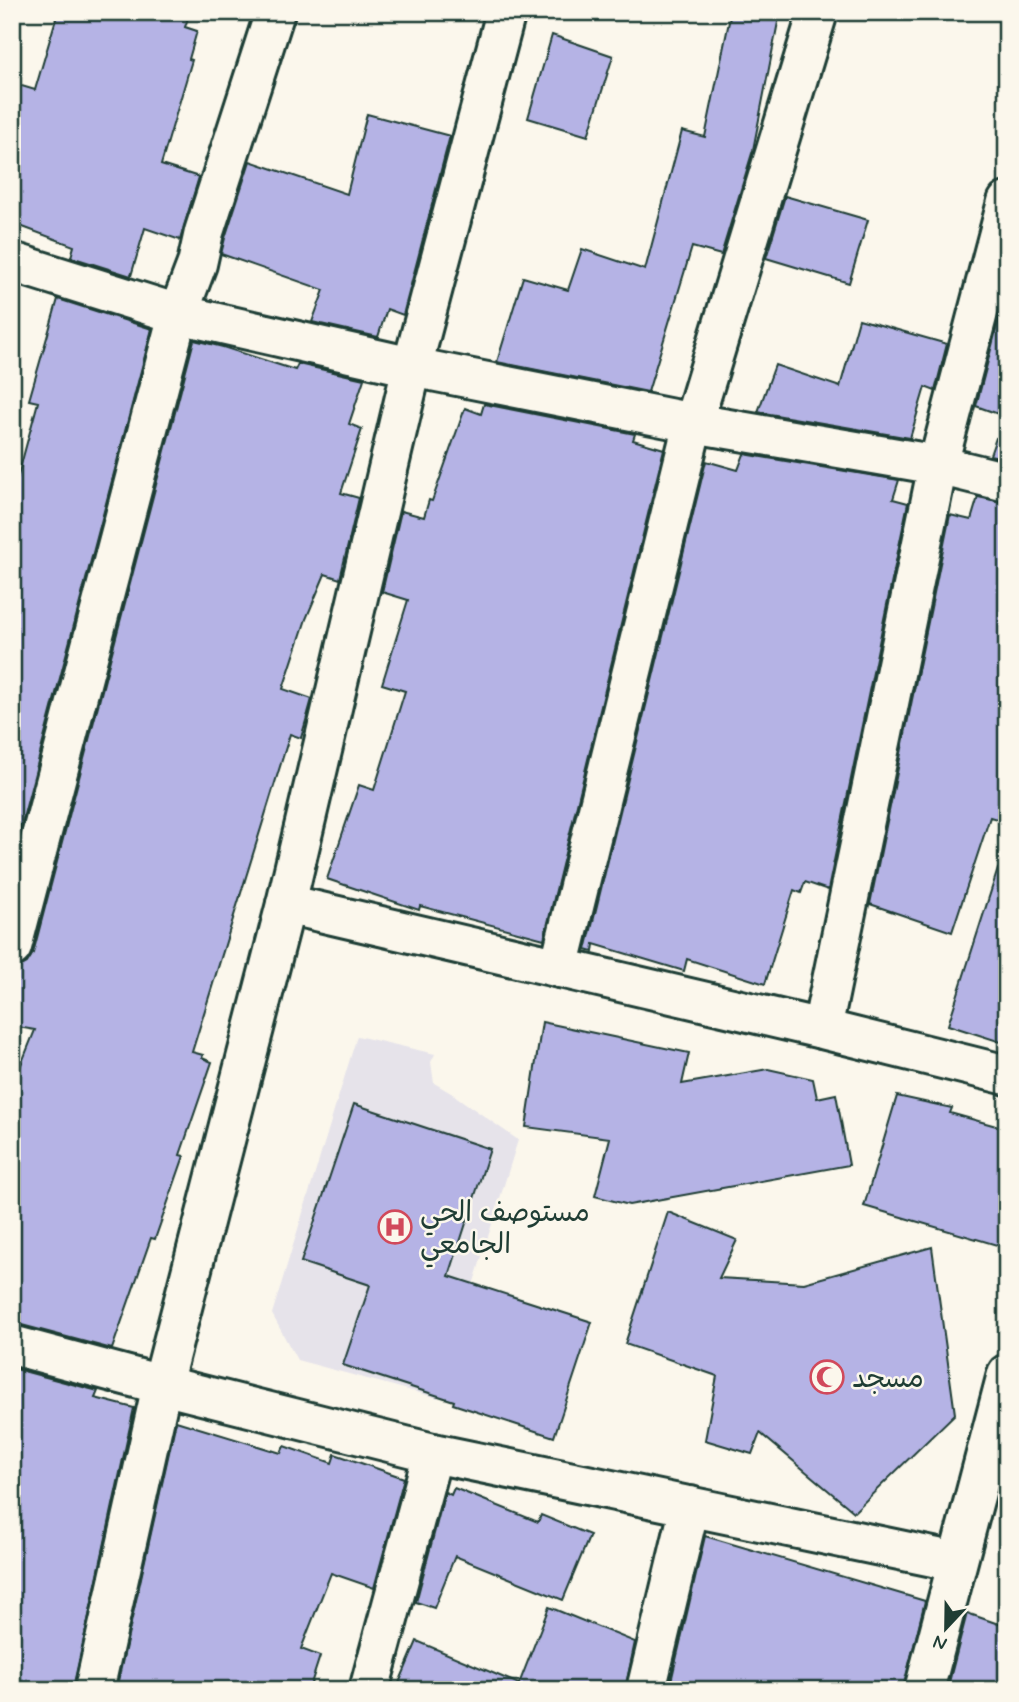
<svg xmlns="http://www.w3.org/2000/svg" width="1019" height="1702" font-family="Mynerve,'Playpen Sans Arabic',sans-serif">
	<rect width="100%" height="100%" fill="#fbf7ec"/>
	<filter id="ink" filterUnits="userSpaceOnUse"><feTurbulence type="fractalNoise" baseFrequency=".0143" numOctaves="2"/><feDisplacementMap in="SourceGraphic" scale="14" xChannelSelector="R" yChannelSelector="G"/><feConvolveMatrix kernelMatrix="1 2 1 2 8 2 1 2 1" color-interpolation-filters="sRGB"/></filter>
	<g filter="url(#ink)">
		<polygon fill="#e6e3ea" points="357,1036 435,1054 431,1062 434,1083 451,1093 518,1140 438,1398 297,1360 272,1314"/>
		<g fill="#b5b3e5" stroke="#1f3d34" stroke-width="2">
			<polygon points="58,12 190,12 185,27 197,31 189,59 192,60 161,165 199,177 180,240 145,228 131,276 71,257 74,246 12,223 12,83 35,90"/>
			<polygon points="731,12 780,12 753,150 721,255 692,247 648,392 497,362 523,277 568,290 582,249 645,270 682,131 705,137"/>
			<polygon points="552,35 613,56 588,136 528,118"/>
			<polygon points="367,114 450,136 403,315 387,309 378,337 312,322 324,290 221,254 225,238 250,161 347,194"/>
			<polygon points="785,196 868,220 849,283 766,258"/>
			<polygon points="1007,289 1007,417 976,406"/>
			<polygon points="58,299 152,329 12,860 12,498 38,402 29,400"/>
			<polygon points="859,319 947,344 935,391 925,387 910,438 758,412 775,365 840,387"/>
			<polygon points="194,340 223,347 295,370 298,364 364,379 349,424 362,429 341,493 359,498 340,579 325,574 306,619 283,689 312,699 307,717 301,738 290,734 192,1052 203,1055 202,1058 212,1062 180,1155 184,1156 155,1239 151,1238 112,1349 18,1324 12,1324 12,1087 35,1030 12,1026 12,968 18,968 27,963 33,953"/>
			<polygon points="484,404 635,434 633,440 664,449 544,939 420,906 419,910 327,879 359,785 374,790 405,691 382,684 408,600 382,592 401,511 424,517 429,500 432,501 465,408 481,414"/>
			<polygon points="996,438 1007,440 1007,459 990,455"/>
			<polygon points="744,454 899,480 893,499 908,503 828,890 805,882 801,893 794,890 765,984 687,959 684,971 594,944 593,952 586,950 706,461 738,470"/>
			<polygon points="978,497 1007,503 1007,822 990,817 952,932 870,904 950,515 971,520"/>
			<polygon points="998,869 1007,871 1007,1044 948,1025"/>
			<polygon points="542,1022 689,1053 682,1084 768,1069 813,1079 817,1098 836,1094 849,1165 629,1205 595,1196 610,1138 526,1127"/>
			<polygon points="897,1096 952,1108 950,1113 1007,1129 1007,1248 864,1206"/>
			<polygon points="354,1104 490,1149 449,1276 592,1322 554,1437 453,1404 454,1401 343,1365 370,1285 301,1262"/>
			<polygon points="668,1212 737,1240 719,1278 804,1283 932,1247 955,1414 854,1512 760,1433 752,1454 705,1440 717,1376 625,1344"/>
			<polygon points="12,1368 98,1391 95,1398 134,1408 73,1690 12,1690"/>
			<polygon points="176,1421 281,1453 284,1446 332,1463 335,1454 404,1478 374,1588 331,1573 301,1649 320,1656 309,1690 116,1690"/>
			<polygon points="454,1488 538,1522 541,1515 590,1535 563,1600 455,1556 434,1608 416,1602 445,1492 451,1495"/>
			<polygon points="705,1536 925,1601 903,1690 669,1690"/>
			<polygon points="549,1607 635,1642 625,1690 396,1690 417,1641 519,1684"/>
			<polygon points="967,1613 1007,1627 1007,1690 947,1690"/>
		</g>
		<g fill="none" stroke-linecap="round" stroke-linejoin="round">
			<defs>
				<g id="minor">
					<polyline points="12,262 178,314 412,367 693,423 938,465 1007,482"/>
					<polyline points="286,904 822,1029 1007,1075"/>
					<polyline points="12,947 178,314 197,264 204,232 275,12"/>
					<polyline points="559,968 693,423 818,12"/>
					<polyline points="822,1029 938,465 1007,202"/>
					<polyline points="12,1345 162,1385 433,1453 957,1562"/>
					<polyline points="94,1690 162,1385 286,904 412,367 506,12"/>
					<polyline points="369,1690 433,1453"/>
					<polyline points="646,1690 690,1506"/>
					<polyline points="924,1690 1007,1374"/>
				</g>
			</defs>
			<use href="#minor" stroke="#1f3d34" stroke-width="44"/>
			<use href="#minor" stroke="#fbf7ec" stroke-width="38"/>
		</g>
	</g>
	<defs>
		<symbol id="hospital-ring" viewBox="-11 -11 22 22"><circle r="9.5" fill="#fbf7ec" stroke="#d1495b" stroke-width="1.5"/><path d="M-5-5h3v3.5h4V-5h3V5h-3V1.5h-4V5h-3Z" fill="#d1495b"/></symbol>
		<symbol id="mosque-ring" viewBox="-11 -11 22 22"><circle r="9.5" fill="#fbf7ec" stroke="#d1495b" stroke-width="1.5"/><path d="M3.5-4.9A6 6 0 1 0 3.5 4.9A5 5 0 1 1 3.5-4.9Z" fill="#d1495b"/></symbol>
	</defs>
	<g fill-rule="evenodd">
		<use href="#hospital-ring" x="376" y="1208" width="38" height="38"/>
		<use href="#mosque-ring" x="808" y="1358" width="38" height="38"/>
	</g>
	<g text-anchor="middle" stroke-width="5" stroke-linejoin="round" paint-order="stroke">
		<g font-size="28" fill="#1f3d34" stroke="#fbf7ec" text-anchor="start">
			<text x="420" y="1221">مستوصف الحي<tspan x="420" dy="32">الجامعي</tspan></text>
			<text x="852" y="1387">مسجد</text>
		</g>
	</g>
	<rect width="1019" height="1702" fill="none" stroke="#fbf7ec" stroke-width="42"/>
	<rect x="21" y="21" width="977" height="1660" fill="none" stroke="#1f3d34" stroke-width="2.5" filter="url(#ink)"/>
	<g transform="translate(946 1628) rotate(202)" stroke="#fbf7ec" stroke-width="5" paint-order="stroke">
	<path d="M0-5L12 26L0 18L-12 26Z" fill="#1f3d34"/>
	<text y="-10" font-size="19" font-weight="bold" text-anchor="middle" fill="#1f3d34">N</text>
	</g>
</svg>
